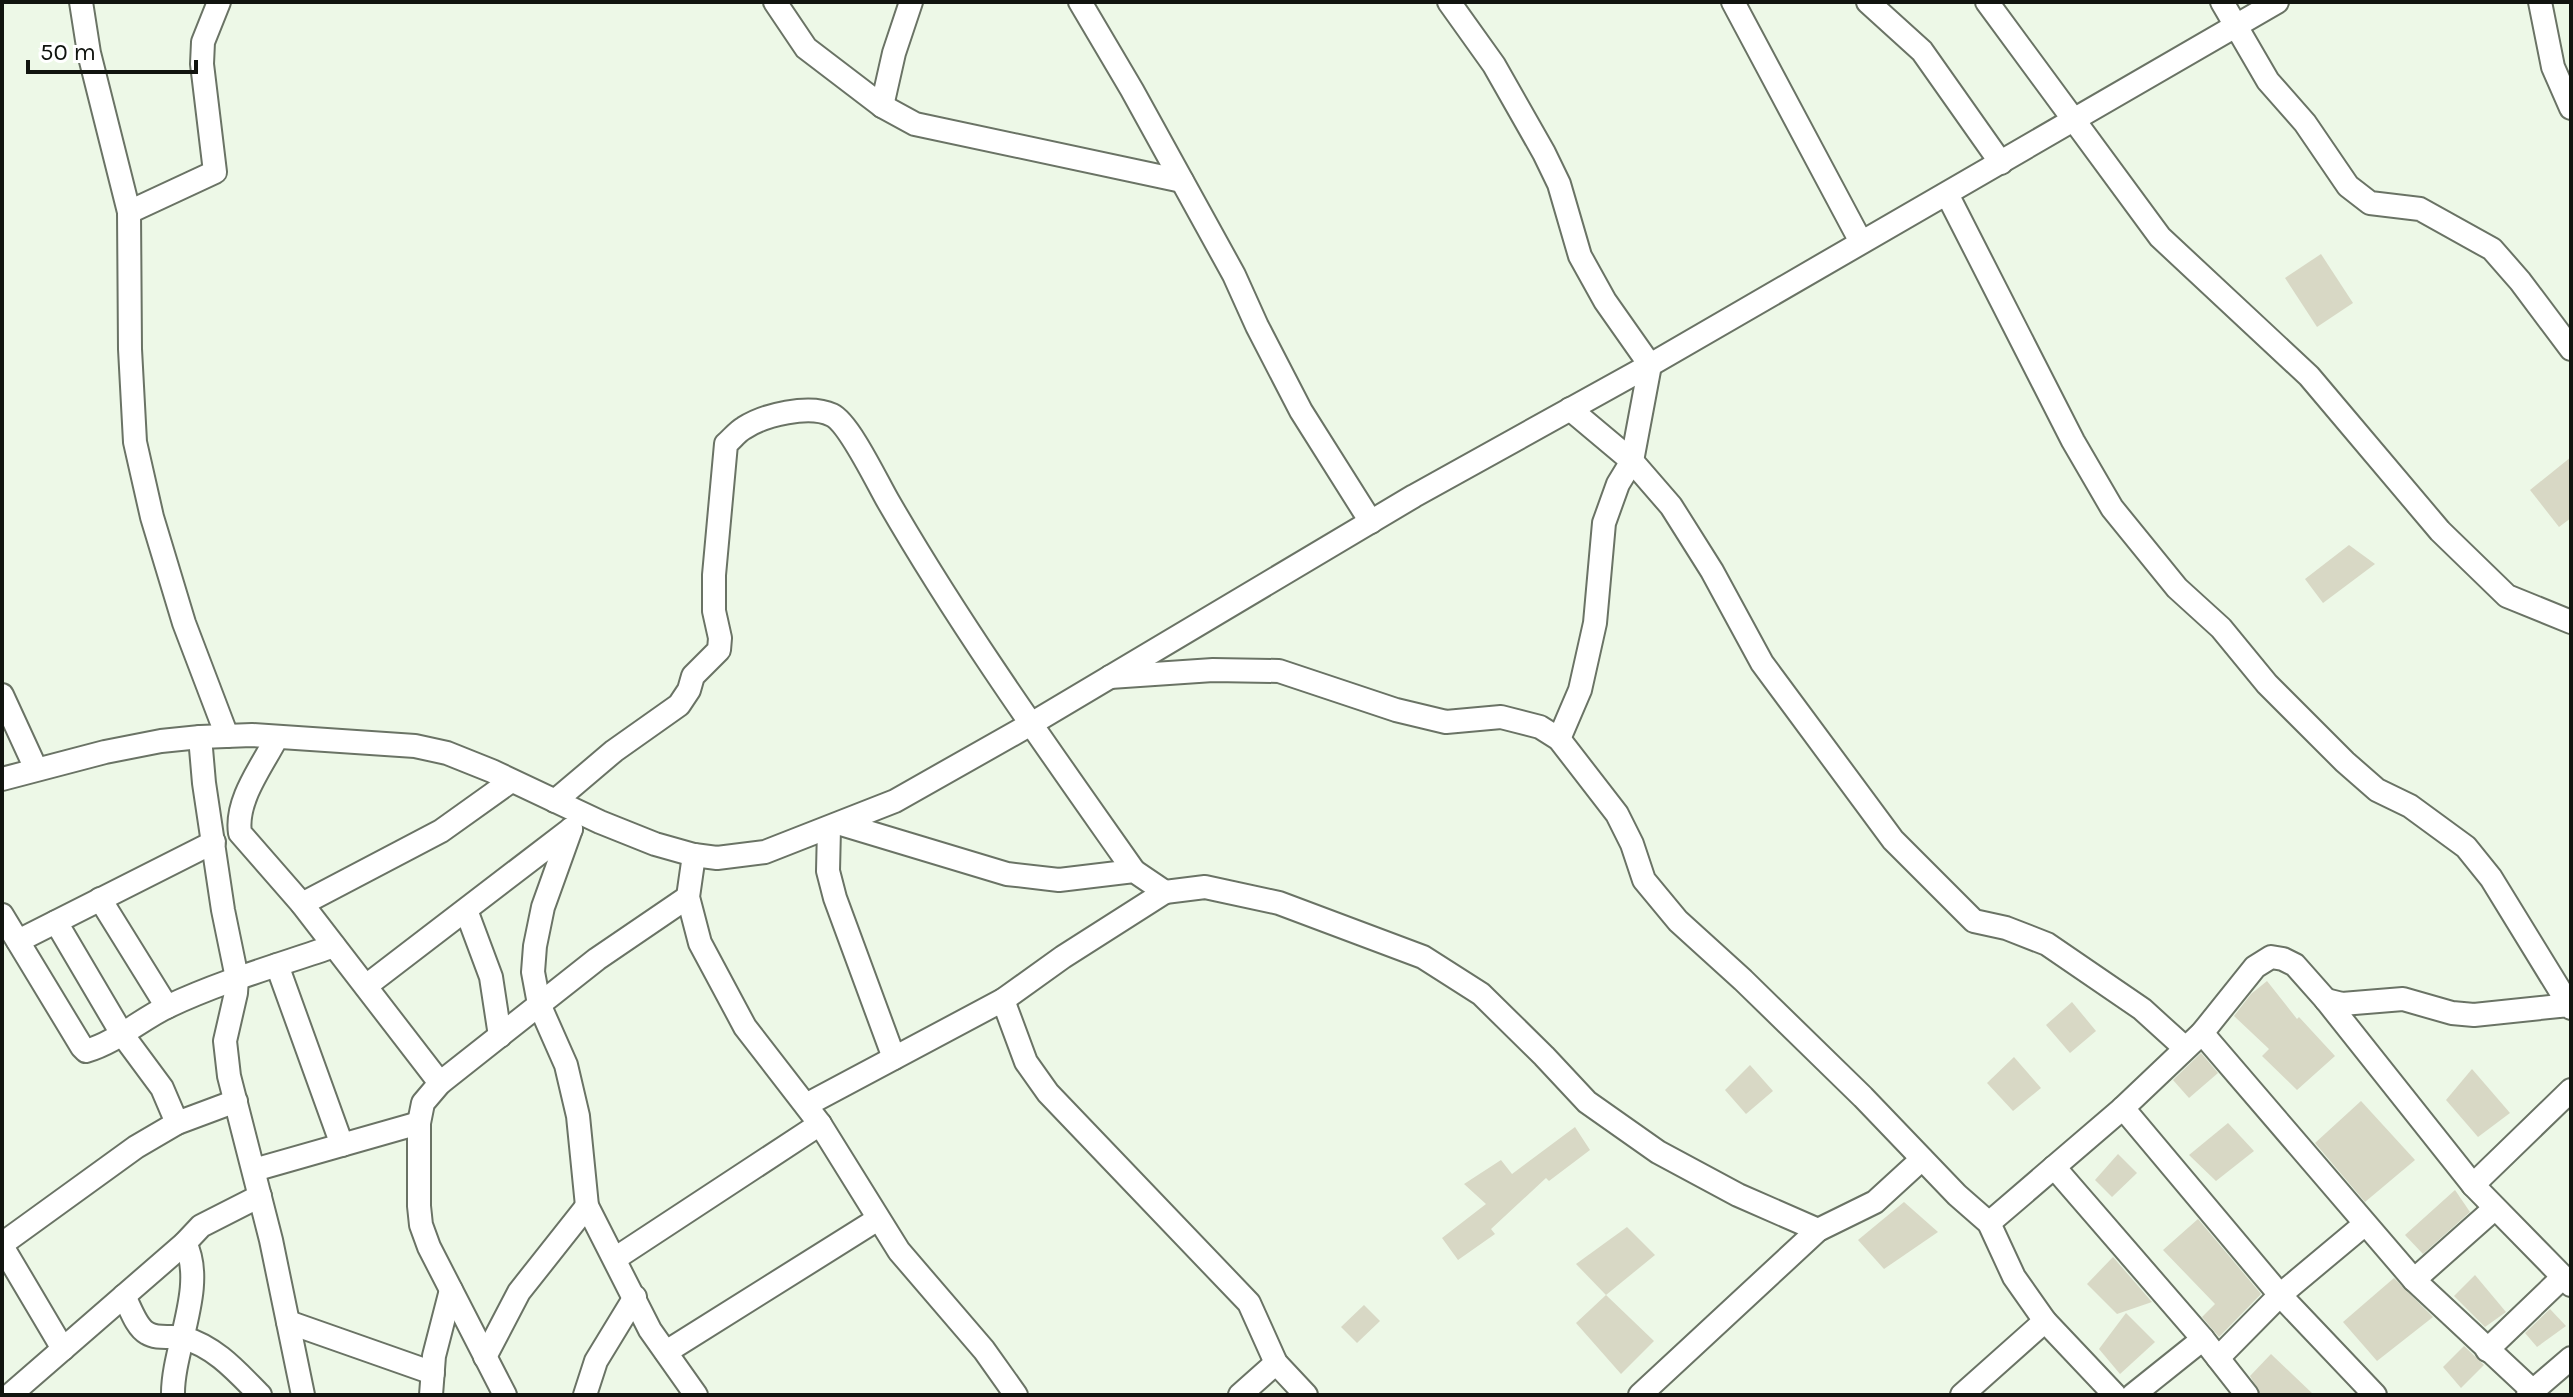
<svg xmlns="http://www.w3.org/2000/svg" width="2573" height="1397" font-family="Karla,sans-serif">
	<rect width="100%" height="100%" fill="#edf8e7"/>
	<g fill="#d8d8c5">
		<polygon points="2321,254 2353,303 2317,327 2285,278"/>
		<polygon points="2571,457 2571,518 2559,527 2530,490"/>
		<polygon points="2349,545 2375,564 2323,603 2305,579"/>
		<polygon points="2267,981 2297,1019 2299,1017 2335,1056 2297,1090 2262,1056 2269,1049 2234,1016 2251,994"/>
		<polygon points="2072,1002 2096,1031 2070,1053 2046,1025"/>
		<polygon points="2201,1053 2218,1073 2189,1098 2173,1080"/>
		<polygon points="2014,1057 2041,1088 2013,1111 1987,1083"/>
		<polygon points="1750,1065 1773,1091 1746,1114 1725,1090"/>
		<polygon points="2472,1069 2510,1113 2478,1137 2446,1100"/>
		<polygon points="2361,1101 2415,1160 2365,1202 2315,1143"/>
		<polygon points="2228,1123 2254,1151 2216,1181 2189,1155"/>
		<polygon points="1575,1127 1590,1150 1549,1181 1546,1178 1491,1229 1495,1234 1458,1260 1442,1238 1486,1204 1464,1184 1501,1160 1512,1174"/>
		<polygon points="2118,1154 2137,1173 2112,1197 2095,1180"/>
		<polygon points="2455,1190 2470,1212 2423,1254 2405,1235"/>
		<polygon points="1904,1202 1938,1232 1884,1269 1858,1240"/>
		<polygon points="2198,1219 2261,1294 2219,1337 2202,1317 2215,1304 2163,1250"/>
		<polygon points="1627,1227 1655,1255 1606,1295 1576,1264"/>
		<polygon points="2113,1257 2152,1302 2117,1314 2087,1284"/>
		<polygon points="2475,1275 2506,1312 2485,1327 2454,1296"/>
		<polygon points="2394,1278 2433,1317 2377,1361 2343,1322"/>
		<polygon points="1606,1295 1654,1341 1621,1374 1576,1323"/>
		<polygon points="1364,1305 1380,1321 1357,1343 1341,1327"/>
		<polygon points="2550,1309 2566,1326 2537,1347 2525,1333"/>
		<polygon points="2126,1313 2155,1342 2120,1374 2099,1349"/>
		<polygon points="2464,1346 2484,1365 2461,1388 2443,1367"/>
		<polygon points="2271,1354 2314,1395 2261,1395 2250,1376"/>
	</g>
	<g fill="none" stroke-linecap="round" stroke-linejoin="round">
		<defs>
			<g id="minor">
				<polyline points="81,2 89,53 129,212 130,349 135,442 152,517 184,623 227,736"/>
				<polyline points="775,2 806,48 882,106 915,124 1182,181"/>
				<polyline points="1080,2 1132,90 1234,275 1257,326 1301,411 1371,522"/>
				<polyline points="1449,2 1494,65 1544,153 1559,184 1580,256 1605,301 1650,365 1632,461 1618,484 1604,523 1595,623 1580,690 1559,739"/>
				<polyline points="1733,2 1861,242"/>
				<polyline points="1868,2 1922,51 2001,163"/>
				<polyline points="1987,2 2160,237 2309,376 2440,531 2507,596 2571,622"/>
				<polyline points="2222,2 2268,81 2305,123 2348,186 2370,203 2420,209 2492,249 2520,281 2571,349"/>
				<polyline points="2540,2 2553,67 2571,108"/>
				<polyline points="882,106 894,53 911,2"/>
				<polyline points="1947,194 2073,441 2112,508 2177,588 2221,628 2267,684 2345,762 2377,790 2410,806 2466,847 2491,878 2569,1005"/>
				<polyline points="129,212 215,172 202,64 203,42 219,2"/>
				<polyline points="1570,409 1632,461 1671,506 1712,571 1762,663 1893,840 1974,921 2006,928 2047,944 2142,1009 2185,1048"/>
				<polyline points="1110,677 1213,670 1279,671 1396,710 1446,722 1501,717 1540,727 1559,739 1617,814 1632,844 1644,880 1678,921 1743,980 1863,1097 1957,1195 1989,1223 2014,1277 2045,1321 2115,1395"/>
				<polyline points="2,695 36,769"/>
				<polyline points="200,737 204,783 223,910 237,978 236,993 225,1041 229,1076 271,1240 303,1395"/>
				<path d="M277 737C263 765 235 800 240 833L302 904 440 1083"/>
				<polyline points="2,779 105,752 161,741 200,737 252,735 415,746 447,753 492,771 600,822 655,844 694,855 717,858 765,852 895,801 1031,724 1414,496 1650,365 2277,2"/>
				<path d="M555 801 614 751 679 705 689 690 693 676 719 650 720 638 714 611V575L726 444C732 439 737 432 744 428 764 415 809 404 832 415 849 423 877 482 888 501 962 629 1049 750 1134 871"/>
				<polyline points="841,824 1007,874 1059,880 1134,871 1165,892 1205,887 1279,903 1423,957 1481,994 1544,1056 1587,1102 1658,1152 1738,1195 1818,1230"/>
				<polyline points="829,828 828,871 835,898 894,1058"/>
				<polyline points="571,829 543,907 535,946 533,972 539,1004 566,1065 578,1116 587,1206 650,1330 696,1395"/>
				<polyline points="694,855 688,897 700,943 745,1027 820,1124 899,1251 984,1350 1016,1395"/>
				<polyline points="100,899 167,1007"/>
				<polyline points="302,904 441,831 511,781"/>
				<polyline points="466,910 491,977 500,1036"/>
				<path d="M2 915 82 1047 86 1051C117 1042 141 1019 169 1006 222 981 279 965 334 946"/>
				<polyline points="56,922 122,1034 162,1088 177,1123"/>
				<polyline points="18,941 214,842"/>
				<polyline points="277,965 342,1145"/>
				<polyline points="366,986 571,829"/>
				<polyline points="1003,1000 1026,1062 1048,1093 1249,1303 1276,1363 1306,1395"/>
				<polyline points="2326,1000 2342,1004 2403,999 2452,1013 2474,1015 2569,1005 2571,1008"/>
				<polyline points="2202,1033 2414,1280 2533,1391"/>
				<polyline points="806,1105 1003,1000 1063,957 1165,892"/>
				<polyline points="2123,1108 2280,1295 2375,1395"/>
				<polyline points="2054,1167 2203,1339 2247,1395"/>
				<polyline points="254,1170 419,1123"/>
				<polyline points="2473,1185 2571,1090"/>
				<polyline points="1989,1223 2123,1108 2202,1033 2255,967 2271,957 2283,959 2295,965 2326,1000 2473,1185 2571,1285"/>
				<polyline points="2,1244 136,1147 177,1123 236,1101"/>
				<polyline points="2,1246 63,1349"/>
				<polyline points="616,1258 820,1124"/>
				<polyline points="2414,1280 2494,1209"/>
				<path d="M124 1296C130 1307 136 1327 147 1333 158 1340 172 1335 184 1338 216 1347 238 1373 260 1395"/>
				<polyline points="288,1322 433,1373"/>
				<polyline points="2487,1350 2563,1277"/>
				<polyline points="666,1352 878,1219"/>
				<polyline points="485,1357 519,1292 587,1206"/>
				<polyline points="2218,1358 2280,1295 2365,1224"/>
				<polyline points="10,1395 185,1243 201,1226 260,1196"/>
				<path d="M173 1395C172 1350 207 1286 185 1243"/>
				<polyline points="431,1395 434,1356 451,1290"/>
				<polyline points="505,1395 429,1247 421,1225 419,1206 419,1123 423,1103 440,1083 597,959 688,897"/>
				<polyline points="585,1395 596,1361 635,1297"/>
				<polyline points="1240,1395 1276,1363"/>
				<polyline points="1640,1395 1818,1230 1875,1202 1922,1159"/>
				<polyline points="1962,1395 2045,1321"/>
				<polyline points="2133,1395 2203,1339"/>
				<polyline points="2528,1395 2571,1358"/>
			</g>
		</defs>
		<use href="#minor" stroke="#6a7365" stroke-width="26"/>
		<use href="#minor" stroke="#fff" stroke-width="22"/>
	</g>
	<rect width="2573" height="1397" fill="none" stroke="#11140f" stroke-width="8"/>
	<path d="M28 60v12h168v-12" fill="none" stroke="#11140f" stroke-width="4"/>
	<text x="40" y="60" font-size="24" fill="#11140f" stroke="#ffffff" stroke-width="6" paint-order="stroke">50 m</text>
</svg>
